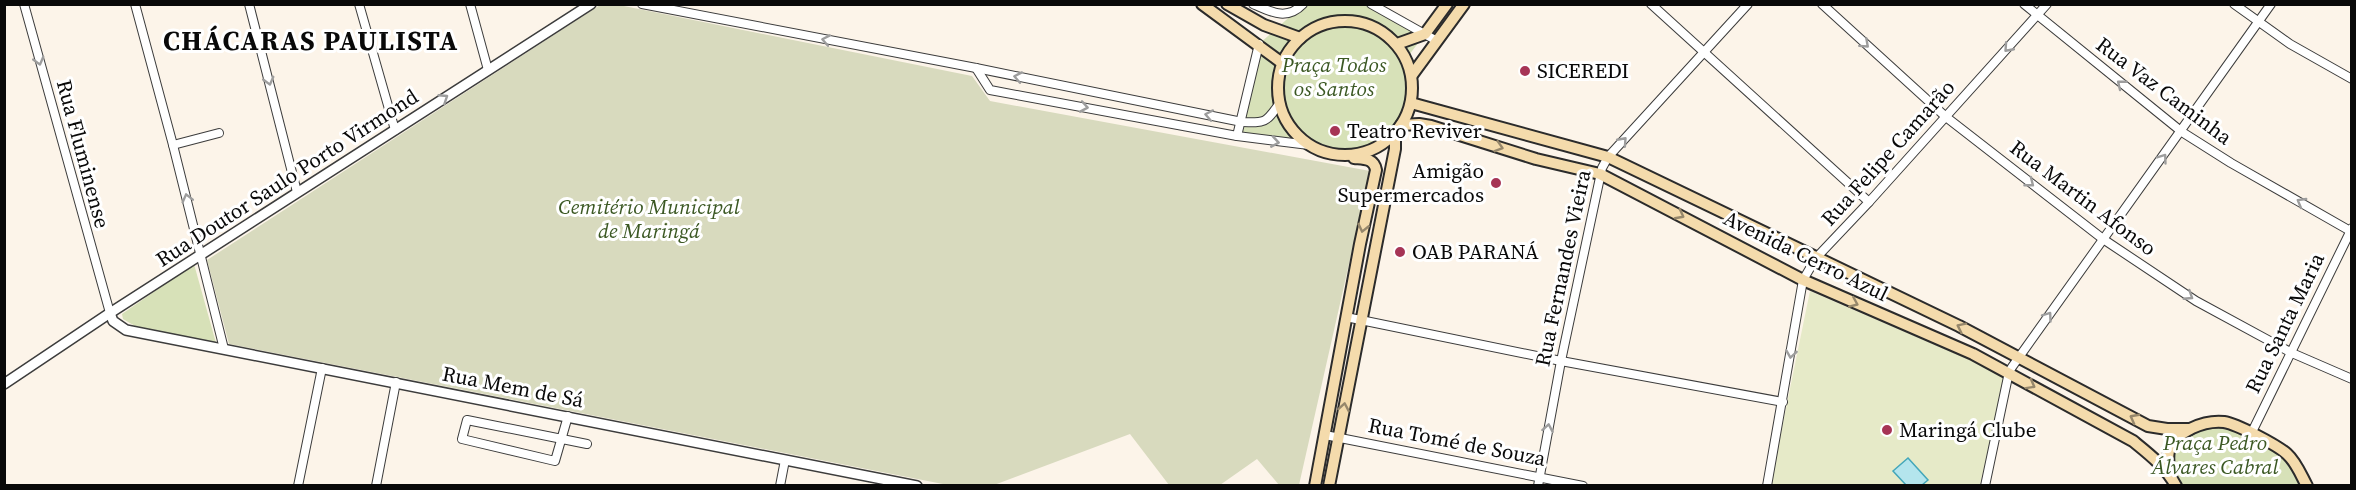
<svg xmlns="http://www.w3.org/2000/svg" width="2356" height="490" font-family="'Source Serif 4',serif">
	<rect width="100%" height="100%" fill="#fcf4e9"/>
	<g fill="#d7e1b8">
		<path d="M1303 5H1371L1425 34 1406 59C1410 69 1413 79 1413 90 1411 127 1379 157 1342 156 1329 155 1319 148 1306 145 1284 141 1260 139 1237 136L1259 44Z"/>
		<polygon points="194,264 216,343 135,326 123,319 122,314"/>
		<polygon points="2225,422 2287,454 2303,485 2176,485 2169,450 2190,429"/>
	</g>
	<polygon fill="#d8dabe" points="600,5 619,5 972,76 990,101 1370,171 1299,485 1279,485 1257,459 1220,485 1169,485 1130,434 994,485 948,485 229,344 207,260"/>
	<polygon fill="#e6eac8" points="1810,291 2005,375 1980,485 1770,486"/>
	<polygon fill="#b4e5ed" stroke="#44a7ba" stroke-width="1.5" points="1908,458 1928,480 1922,485 1906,485 1893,471"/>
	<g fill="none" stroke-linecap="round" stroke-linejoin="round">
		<defs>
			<g id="minor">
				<polyline points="24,4 110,313"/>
				<polyline points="135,4 173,145 224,349"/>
				<polyline points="249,4 297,192"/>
				<polyline points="359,4 395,130"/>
				<polyline points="470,4 488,70"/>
				<path d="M642 4 976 68 1242 122C1265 123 1266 123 1279 104"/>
				<path d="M1253 4C1271 12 1287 21 1303 4"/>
				<polyline points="1371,4 1437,41"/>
				<polyline points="1651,4 1869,202"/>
				<polyline points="1822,4 1946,117 2103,239 2196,301 2292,353 2352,379"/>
				<polyline points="2024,4 2182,132 2231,163 2352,232"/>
				<polyline points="2234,4 2290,44 2352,79"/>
				<polyline points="976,68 990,90 1237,136 1309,145"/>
				<polyline points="1237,136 1259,44"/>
				<polyline points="173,145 219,133"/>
				<polyline points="1346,317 1561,361 1783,402"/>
				<polyline points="568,416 555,461 462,439 467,420 587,444"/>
				<polyline points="2251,434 2352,228"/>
				<polyline points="1325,435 1583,486"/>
				<polyline points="298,486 322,368"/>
				<polyline points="376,486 396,382"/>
				<polyline points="780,486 785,460"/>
				<polyline points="1538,486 1561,361 1602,168 1608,157 1748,4"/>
				<polyline points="1767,486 1803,280 1816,258 1869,202 2047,4"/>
				<polyline points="1985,486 2009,372 2012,367 2271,4"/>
			</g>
			<g id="tertiary">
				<polyline points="110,313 113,321 126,330 917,486"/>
				<polyline points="4,384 110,313 591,4"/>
			</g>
			<g id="secondary">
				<polyline points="1202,4 1282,63"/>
				<polyline points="1227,4 1264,25 1300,38"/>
				<circle cx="1345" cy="88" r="67"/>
				<polyline points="1397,44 1425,34 1447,4"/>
				<polyline points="1412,75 1464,4"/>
				<polyline points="1411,103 1608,157 1959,326 2148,426 2167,429 2190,429"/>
				<path d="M1401 125 1419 124 1431 126 1536 159 1600 174 1803 280 1973 354 2133 441C2149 454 2166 467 2176 486"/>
				<path d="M2170 474C2169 466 2167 459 2169 451 2176 431 2204 420 2224 422 2237 424 2277 445 2287 454 2296 462 2301 475 2307 486"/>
				<path d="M1315 486 1360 244 1376 170C1374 158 1364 159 1354 158"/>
				<polyline points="1329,486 1395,149 1395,133"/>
			</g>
		</defs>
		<use href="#minor" stroke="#3c3c3c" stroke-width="10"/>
		<use href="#tertiary" stroke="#3c3c3c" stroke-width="12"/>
		<use href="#secondary" stroke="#2b2b2b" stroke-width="14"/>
		<use href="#minor" stroke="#fff" stroke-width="8"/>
		<use href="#tertiary" stroke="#fff" stroke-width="9"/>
		<use href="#secondary" stroke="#f4dbac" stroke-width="10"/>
	</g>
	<defs><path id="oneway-chevron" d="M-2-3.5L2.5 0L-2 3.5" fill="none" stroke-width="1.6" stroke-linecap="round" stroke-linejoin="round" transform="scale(1.5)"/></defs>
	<g stroke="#9d9d9d">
		<use href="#oneway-chevron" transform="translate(826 40) rotate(-169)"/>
		<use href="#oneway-chevron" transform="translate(1865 44) rotate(42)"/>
		<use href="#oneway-chevron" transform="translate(2008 48) rotate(132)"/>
		<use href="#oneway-chevron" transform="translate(39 61) rotate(75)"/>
		<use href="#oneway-chevron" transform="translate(1018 77) rotate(-169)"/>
		<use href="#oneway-chevron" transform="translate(269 81) rotate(75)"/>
		<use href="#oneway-chevron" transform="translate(2121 84) rotate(-141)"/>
		<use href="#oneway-chevron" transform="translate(444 98) rotate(-33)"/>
		<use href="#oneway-chevron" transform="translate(1084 107) rotate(10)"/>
		<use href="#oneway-chevron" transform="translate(1209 115) rotate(-169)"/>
		<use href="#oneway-chevron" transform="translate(1623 141) rotate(-48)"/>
		<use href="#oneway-chevron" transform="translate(1275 142) rotate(9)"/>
		<use href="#oneway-chevron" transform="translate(2163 158) rotate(-54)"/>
		<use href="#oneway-chevron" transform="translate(2030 183) rotate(38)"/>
		<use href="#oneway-chevron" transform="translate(187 198) rotate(-104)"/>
		<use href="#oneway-chevron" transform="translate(2301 202) rotate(-150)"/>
		<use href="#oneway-chevron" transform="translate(2189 296) rotate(33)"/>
		<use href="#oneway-chevron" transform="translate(2048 316) rotate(-54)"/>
		<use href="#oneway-chevron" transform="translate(1791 354) rotate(99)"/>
		<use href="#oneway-chevron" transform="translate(1548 428) rotate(-80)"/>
	</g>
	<g stroke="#96876b">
		<use href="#oneway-chevron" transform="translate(1499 147) rotate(17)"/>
		<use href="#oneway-chevron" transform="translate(1680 215) rotate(28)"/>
		<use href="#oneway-chevron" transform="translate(1363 228) rotate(103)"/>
		<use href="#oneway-chevron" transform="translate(1854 303) rotate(23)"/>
		<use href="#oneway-chevron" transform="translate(1961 327) rotate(-154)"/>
		<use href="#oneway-chevron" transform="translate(2031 385) rotate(29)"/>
		<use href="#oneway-chevron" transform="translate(1344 407) rotate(-80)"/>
		<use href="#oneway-chevron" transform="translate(2134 418) rotate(-152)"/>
	</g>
	<g fill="#a63455" stroke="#fff" stroke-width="2">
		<circle cx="1525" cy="71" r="6"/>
		<circle cx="1335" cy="131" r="6"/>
		<circle cx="1496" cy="183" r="6"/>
		<circle cx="1400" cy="252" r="6"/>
		<circle cx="1887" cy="430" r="6"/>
	</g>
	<g text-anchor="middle" stroke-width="6" stroke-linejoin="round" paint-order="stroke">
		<g font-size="21" font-style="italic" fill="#3b5823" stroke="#fff">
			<text x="1334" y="72">Praça Todos<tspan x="1334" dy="24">os Santos</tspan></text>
			<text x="649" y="214">Cemitério Municipal<tspan x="649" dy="24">de Maringá</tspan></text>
			<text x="2215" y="450">Praça Pedro<tspan x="2215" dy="24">Álvares Cabral</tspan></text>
		</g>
		<g font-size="21" fill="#090909" stroke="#fff" text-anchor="start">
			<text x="1537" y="78">SICEREDI</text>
			<text x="1347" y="138">Teatro Reviver</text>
			<text x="1484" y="178" text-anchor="end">Amigão<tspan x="1484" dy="24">Supermercados</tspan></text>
			<text x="1412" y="259">OAB PARANÁ</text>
			<text x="1899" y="437">Maringá Clube</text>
		</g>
		<g font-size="21" fill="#090909" stroke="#fff">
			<text transform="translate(2164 91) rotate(37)" y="7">Rua Vaz Caminha</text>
			<text transform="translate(1888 153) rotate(-48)" y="7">Rua Felipe Camarão</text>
			<text transform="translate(83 154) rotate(75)" y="7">Rua Fluminense</text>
			<text transform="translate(287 178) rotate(-33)" y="7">Rua Doutor Saulo Porto Virmond</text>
			<text transform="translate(2083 198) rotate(37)" y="7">Rua Martin Afonso</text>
			<text transform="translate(1806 256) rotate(26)" y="7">Avenida Cerro Azul</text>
			<text transform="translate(1563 268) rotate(-78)" y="7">Rua Fernandes Vieira</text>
			<text transform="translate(2285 323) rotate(-64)" y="7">Rua Santa Maria</text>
			<text transform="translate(513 387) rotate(11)" y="7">Rua Mem de Sá</text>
			<text transform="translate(1457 442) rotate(11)" y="7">Rua Tomé de Souza</text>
		</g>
		<g font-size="27" font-weight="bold" letter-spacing="1.5" fill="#090909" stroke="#fff">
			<text x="311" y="50">CHÁCARAS PAULISTA</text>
		</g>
	</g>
	<rect width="2356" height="490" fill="none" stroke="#090909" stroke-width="12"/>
</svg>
